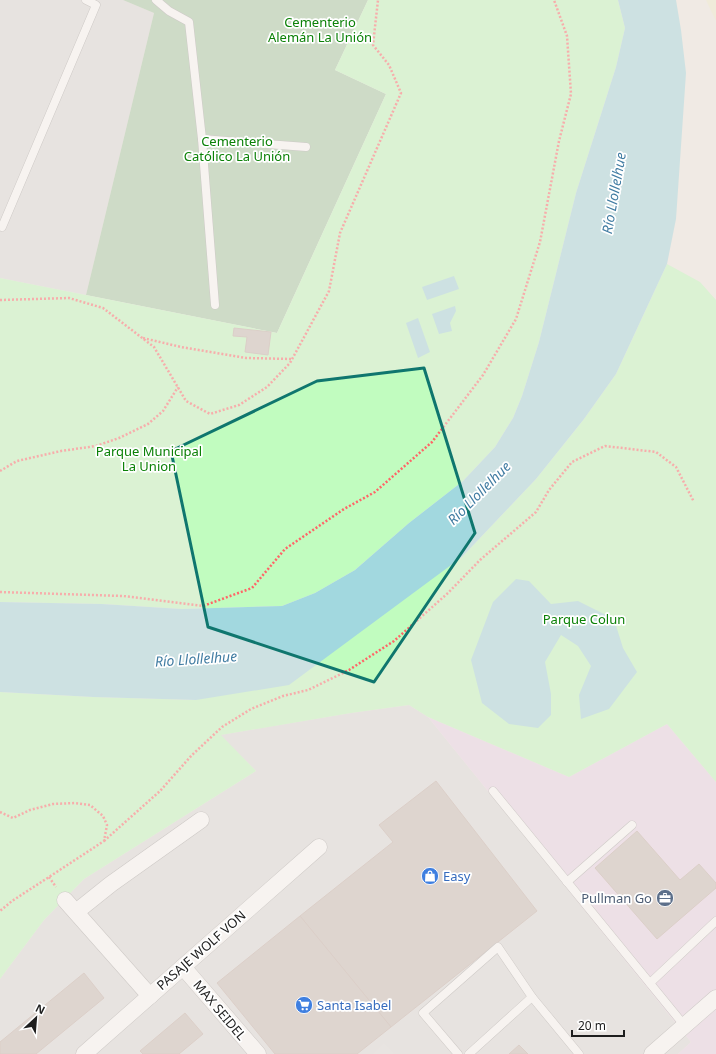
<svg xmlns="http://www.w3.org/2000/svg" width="716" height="1054" font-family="'Noto Sans',sans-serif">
	<rect width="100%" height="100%" fill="#f0eae4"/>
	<g fill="#dcdbdb">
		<polygon points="0,0 123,0 154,13 86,295 0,278"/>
		<polygon points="409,705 428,717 691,1042 678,1054 0,1054 0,979 44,920 84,879 256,771 220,735 351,713"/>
	</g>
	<polygon fill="#e9d5e8" points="428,717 569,777 667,724 716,782 716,1054 678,1054 691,1042"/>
	<polygon fill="#efeece" points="706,0 716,0 716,20 715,19"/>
	<polygon fill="#a4c9a5" points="123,0 368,0 335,70 386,94 277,333 86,295 154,13"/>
	<g fill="#c1fcbf">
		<polygon points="368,0 618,0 625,28 616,67 576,193 539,342 522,396 513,418 495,447 463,481 409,523 355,570 315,593 282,606 182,609 102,604 0,602 0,278 277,333 386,94 335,70"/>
		<polygon points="667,264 700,282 716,300 716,782 667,724 569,777 428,717 409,705 351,713 221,735 256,771 84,879 44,920 0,979 0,692 93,697 196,700 418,588 462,557 536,479 584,419 616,374"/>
	</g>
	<polygon fill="#dedede" points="384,1043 394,1054 373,1054"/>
	<g fill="#a2d8df">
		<polygon points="618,0 676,0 681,30 686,73 676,219 667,264 616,374 584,419 536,479 462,557 289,685 196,700 93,697 0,692 0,602 102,604 182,609 282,606 315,593 355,570 409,523 463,481 495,447 513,418 522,396 539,342 576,193 616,67 625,28"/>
		<polygon points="454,276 459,289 427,300 422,287"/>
		<polygon points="455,306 456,311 450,323 452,331 439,334 432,314"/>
		<polygon points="418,318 430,352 418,358 406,323"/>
		<polygon points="516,579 529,581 551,604 578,601 614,619 623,648 637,672 609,709 581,719 579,695 591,666 578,646 561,635 545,662 551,694 551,715 538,728 509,724 482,703 471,660 493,602"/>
	</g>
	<g fill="#c8bcb7" stroke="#c2afa6">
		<polygon points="234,328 271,332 268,355 245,352 247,337 233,336"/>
		<polygon points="436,781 537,911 391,1027 300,916 393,842 379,825"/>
		<polygon points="637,831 680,880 699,864 716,883 716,888 657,939 595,868"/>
		<polygon points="300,916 391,1027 357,1054 275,1054 217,983"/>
		<polygon points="84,973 104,998 36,1054 0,1054 0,1042"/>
		<polygon points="185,1013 203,1034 179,1054 143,1054 140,1051"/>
		<polygon points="519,1045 528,1054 509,1054"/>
	</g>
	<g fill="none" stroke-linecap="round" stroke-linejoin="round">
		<defs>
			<g id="service">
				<polyline points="156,0 169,11 189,22 202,139 215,305"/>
				<polyline points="202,139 306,147"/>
				<polyline points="2,227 96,5 86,0"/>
				<polyline points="493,791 684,1025"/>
				<polyline points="567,882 632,825"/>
				<polyline points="650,983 716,921"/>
				<polyline points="458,1054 423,1013 498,947 532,997 579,1054"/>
				<polyline points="469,1054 532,997"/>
			</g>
			<g id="minor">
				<polyline points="65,900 150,996"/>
				<polyline points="76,912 111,884 201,820"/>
				<polyline points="183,967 258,1054"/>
				<polyline points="84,1054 319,847"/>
				<polyline points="652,1054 716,998"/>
			</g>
		</defs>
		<use href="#service" stroke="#a5a5a5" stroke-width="9"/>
		<use href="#minor" stroke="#a5a5a5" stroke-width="17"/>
		<g stroke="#ff6567" stroke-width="2.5" stroke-dasharray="2 2" stroke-linecap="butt">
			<polyline points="0,300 69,298 103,308 154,347 186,401 210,414 239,405 267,387 290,363 329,291 340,233 401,93 389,65 373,45 378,0"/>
			<polyline points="143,338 181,347 246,358 292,359"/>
			<polyline points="0,471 17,461 61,451 96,446 119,438 148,424 163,411 178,387"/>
			<polyline points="0,592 123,596 203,606 252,588 285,549 344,509 375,492 432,442 483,375 516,319 540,242 559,141 571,94 567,36 554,0"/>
			<polyline points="0,812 13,818 30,810 53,804 75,803 90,805 103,816 107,825 104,841 49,877 12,901 0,911"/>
			<polyline points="104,841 160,791 192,755 222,727 251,709 283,696 308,690 349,670 394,641 448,593 480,560 536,512 549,490 572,462 605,446 656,452 676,467 694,502"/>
			<polyline points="49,877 56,887"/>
		</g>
		<use href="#service" stroke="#fff" stroke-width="8"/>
		<use href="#minor" stroke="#fff" stroke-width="16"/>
	</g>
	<path d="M0 0H716V1054H0ZM424 368 475 533 374 682 208 627 171 451 317 381Z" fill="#f0eae4" fill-opacity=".55" fill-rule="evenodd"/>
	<path fill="none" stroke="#0f766e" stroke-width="3" stroke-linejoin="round" d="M424 368 475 533 374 682 208 627 171 451 317 381Z"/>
	<defs>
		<symbol id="shop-disc" viewBox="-11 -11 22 22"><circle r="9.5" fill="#3f7fe0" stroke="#fff"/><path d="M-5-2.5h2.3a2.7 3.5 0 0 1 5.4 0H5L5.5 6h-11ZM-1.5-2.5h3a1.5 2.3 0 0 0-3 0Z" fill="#fff"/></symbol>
		<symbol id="office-disc" viewBox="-11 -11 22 22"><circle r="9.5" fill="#5c6f8a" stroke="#fff"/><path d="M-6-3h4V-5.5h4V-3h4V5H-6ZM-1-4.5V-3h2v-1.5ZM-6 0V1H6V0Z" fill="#fff"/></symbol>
		<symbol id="supermarket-disc" viewBox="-11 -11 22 22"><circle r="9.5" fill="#3f7fe0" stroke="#fff"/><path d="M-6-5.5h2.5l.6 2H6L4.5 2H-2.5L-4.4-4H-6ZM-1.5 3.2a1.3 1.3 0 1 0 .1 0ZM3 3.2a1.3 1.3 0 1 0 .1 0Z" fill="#fff"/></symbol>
	</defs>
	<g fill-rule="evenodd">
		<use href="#shop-disc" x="420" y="866" width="20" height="20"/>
		<use href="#office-disc" x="655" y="888" width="20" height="20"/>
		<use href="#supermarket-disc" x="294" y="995" width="20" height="20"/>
	</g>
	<g text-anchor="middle" stroke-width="3.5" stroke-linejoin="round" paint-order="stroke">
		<g font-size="13" fill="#0b8107" stroke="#fff">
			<text x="320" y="27">Cementerio<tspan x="320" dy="15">Alemán La Unión</tspan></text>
			<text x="237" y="146">Cementerio<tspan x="237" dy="15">Católico La Unión</tspan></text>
			<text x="149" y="456">Parque Municipal<tspan x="149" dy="15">La Union</tspan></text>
			<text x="584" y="624">Parque Colun</text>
		</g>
		<g font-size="13" fill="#366cbe" stroke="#fff" text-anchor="start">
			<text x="443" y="881">Easy</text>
			<text x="317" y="1010">Santa Isabel</text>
		</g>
		<g font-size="13" fill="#4e5e75" stroke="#fff" text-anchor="end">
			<text x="652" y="903">Pullman Go</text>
		</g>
		<g font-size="13" fill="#1e1e1e" stroke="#fff">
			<text transform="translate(201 950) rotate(-41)" y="5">PASAJE WOLF VON</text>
			<text transform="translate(220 1010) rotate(50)" y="5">MAX SEIDEL</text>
		</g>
		<g font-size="14" font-style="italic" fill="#417ca2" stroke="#fff">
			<text transform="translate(614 193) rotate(-80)" y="5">Río Llollelhue</text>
			<text transform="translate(479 493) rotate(-45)" y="5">Río Llollelhue</text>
			<text transform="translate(196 659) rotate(-4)" y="5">Río Llollelhue</text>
		</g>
	</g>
	<g transform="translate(36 1018) rotate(26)" stroke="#ffffff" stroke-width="3" paint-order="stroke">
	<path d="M0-3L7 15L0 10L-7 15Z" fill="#1e1e1e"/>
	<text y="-6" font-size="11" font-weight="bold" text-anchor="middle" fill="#1e1e1e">N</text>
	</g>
	<path d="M572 1030v6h52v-6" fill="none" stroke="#1e1e1e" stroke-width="2"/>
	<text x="578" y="1030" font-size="12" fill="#1e1e1e" stroke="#ffffff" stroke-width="3" paint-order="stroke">20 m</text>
</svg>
